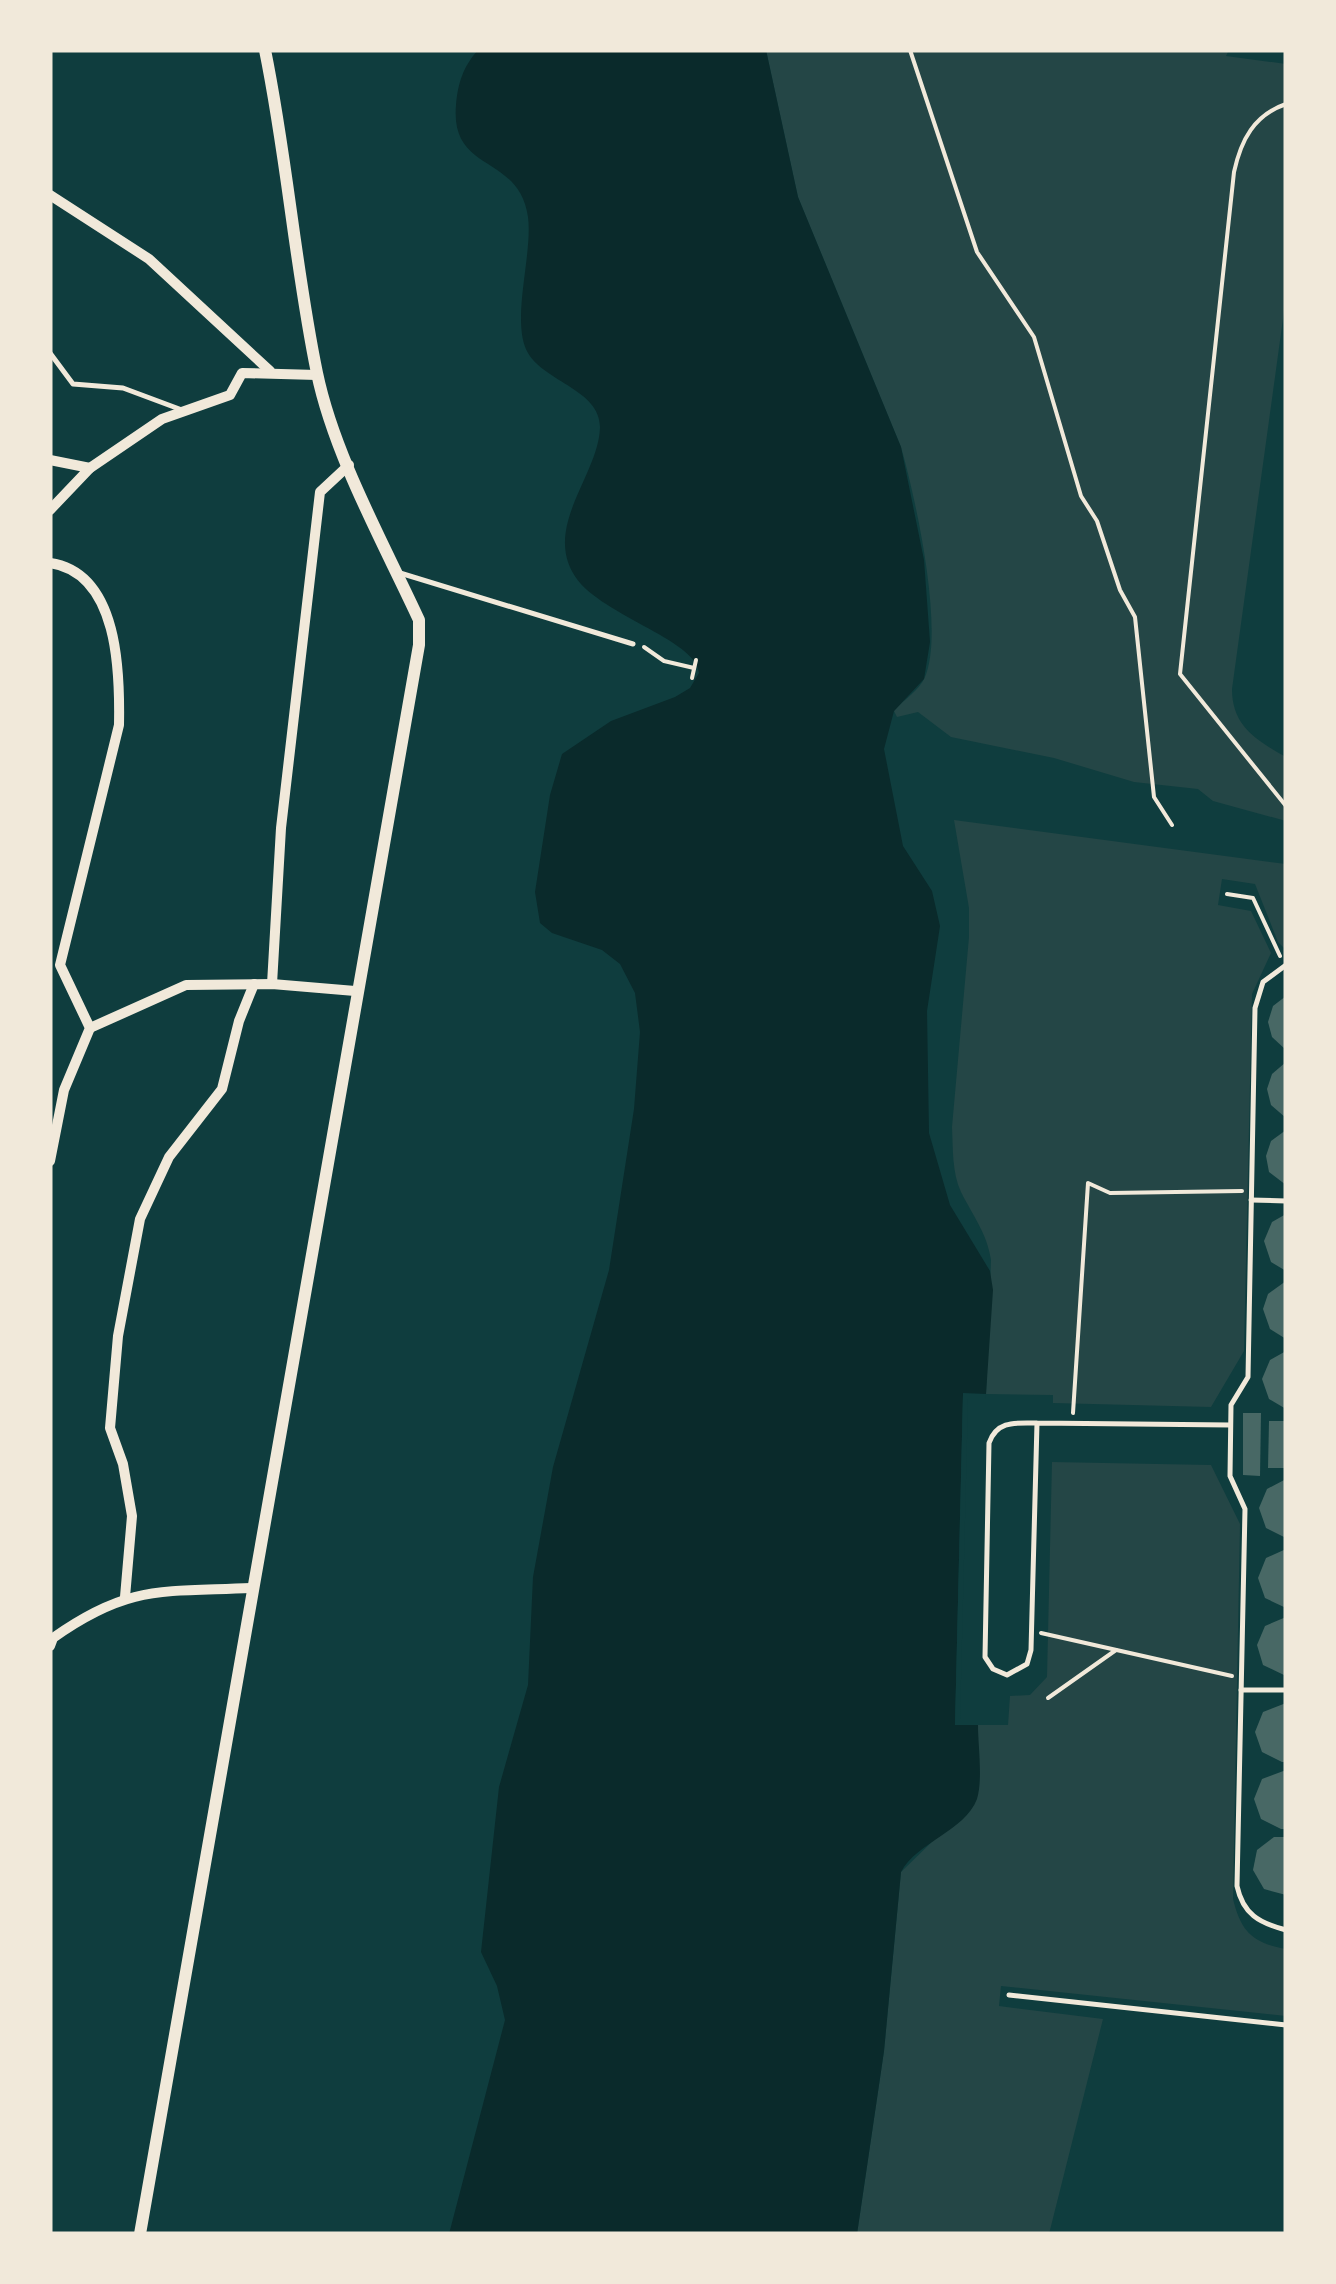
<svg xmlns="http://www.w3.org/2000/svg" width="1336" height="2284" font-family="'Alegreya Sans',sans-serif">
	<rect width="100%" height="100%" fill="#0f3d3e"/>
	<g fill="#244646">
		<path d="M766 50H1229L1226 56 1286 64V297L1232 689C1232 726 1256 740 1286 757V821L1213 801 1198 789 1134 782 1054 758 951 737 918 712 897 717 894 711C904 699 919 691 925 677 945 630 915 496 901 447L798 197Z"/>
		<path d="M954 820 1286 864V950L1278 942 1255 884 1222 879 1218 905 1251 911 1271 953 1252 994 1244 1351 1211 1407 1053 1403V1395L986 1394 991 1260C987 1233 973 1216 961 1192 952 1173 953 1148 952 1127L969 937V908Z"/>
		<path d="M1052 1462 1211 1465 1240 1524 1233 1899C1241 1932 1253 1943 1286 1949V2016L1001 1986 999 2006 1103 2019 1049 2234H857L884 2051 901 1872 977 1798 978 1725H1008L1010 1696 1030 1695 1047 1677Z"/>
	</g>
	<path fill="#0a2a2b" d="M478 50H766L798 197 901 447 924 560 930 642 924 679 894 711 884 749 903 846 932 891 940 926 927 1011 929 1133 950 1205 990 1271 993 1290 986 1394H963L955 1724 978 1725C978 1746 983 1779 977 1799 965 1831 917 1842 901 1872L884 2051 857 2234H449L505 2020 497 1986 481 1952 499 1787 528 1685 533 1577 553 1467 609 1270 634 1109 640 1032 635 993 620 964 602 950 552 933 540 923 535 892 550 795 562 754 611 721 675 697 690 688 699 673C697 639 595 614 573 573 545 524 599 474 600 427 600 390 545 382 528 353 510 322 533 255 528 217 519 153 450 174 456 105 458 83 463 67 478 50Z"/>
	<polygon fill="#0f3d3e" points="963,1393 986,1394 985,1399 968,1399 960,1720 978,1720 978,1725 955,1725"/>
	<g fill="#486865">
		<polygon points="1286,996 1286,1050 1272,1037 1268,1022 1273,1006"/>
		<polygon points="1286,1062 1286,1118 1271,1105 1267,1089 1272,1074"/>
		<polygon points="1286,1130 1286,1185 1269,1172 1266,1156 1271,1141"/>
		<polygon points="1286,1214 1286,1271 1271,1262 1264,1241 1272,1222"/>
		<polygon points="1286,1281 1286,1339 1270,1329 1263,1309 1268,1294"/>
		<polygon points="1286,1351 1286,1409 1269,1399 1262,1379 1270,1360"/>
		<polygon points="1243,1413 1261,1413 1260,1476 1243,1475"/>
		<polygon points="1269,1421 1286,1421 1286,1468 1268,1468"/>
		<polygon points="1286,1479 1286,1538 1266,1528 1259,1508 1267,1489"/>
		<polygon points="1286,1549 1286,1608 1265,1598 1258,1578 1266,1558"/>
		<polygon points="1286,1617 1286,1676 1263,1665 1257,1645 1265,1626"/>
		<polygon points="1286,1703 1286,1762 1282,1762 1262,1752 1255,1732 1263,1712"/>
		<polygon points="1286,1770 1286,1829 1281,1829 1261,1819 1254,1799 1262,1779"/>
		<polygon points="1274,1837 1286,1837 1286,1895 1264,1889 1253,1870 1257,1850"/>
	</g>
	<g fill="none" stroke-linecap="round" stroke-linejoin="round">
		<g stroke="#f1e9da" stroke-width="4">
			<polyline points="910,50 977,252 1034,337 1081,496 1097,521 1120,590 1135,617 1154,797 1172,825"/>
			<path d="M1286 104C1254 115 1241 140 1234 172L1180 674 1286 806"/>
			<polyline points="644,647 664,661 694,668"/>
			<polyline points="692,678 696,660"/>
			<polyline points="1227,894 1253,898 1280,956"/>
			<polyline points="1073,1413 1088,1183 1110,1193 1242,1191"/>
			<polyline points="1041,1633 1232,1676"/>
			<polyline points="1048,1698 1116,1650"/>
		</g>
		<g stroke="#f1e9da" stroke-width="5">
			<polyline points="50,353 73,384 123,388 182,410"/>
			<polyline points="400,573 633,644"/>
			<path d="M1286 965 1263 982 1255 1008 1248 1377 1231 1405 1230 1476 1245 1509 1237 1886C1243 1914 1259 1923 1286 1930"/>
			<polyline points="1251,1200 1286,1201"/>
			<path d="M1037 1423 1031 1650 1027 1664 1007 1675 993 1669 985 1657 989 1443C997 1420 1016 1423 1037 1423L1230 1425"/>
			<polyline points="1241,1690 1286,1690"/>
			<polyline points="1009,1995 1286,2025"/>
		</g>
		<g stroke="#f1e9da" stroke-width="10">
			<polyline points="50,195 149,259 270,371"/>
			<polyline points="50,460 90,468"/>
			<polyline points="50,510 90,468 162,419 230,395 242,373 317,375"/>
			<path d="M50 563C119 573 120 673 119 725L60 965 90 1028 64 1090 50 1161"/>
			<polyline points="272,984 281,828 320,492 349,465"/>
			<polyline points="90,1028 186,985 272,984 355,991"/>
			<polyline points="125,1597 132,1516 123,1464 110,1428 118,1336 140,1219 169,1157 222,1089 239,1021 254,984"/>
			<path d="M50 1646 53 1638C129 1584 163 1592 251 1588"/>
		</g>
		<path stroke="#f1e9da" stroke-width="12" d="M140 2234 419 645V620C384 544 334 455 317 373 295 267 287 157 265 50"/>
	</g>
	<rect width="1336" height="2284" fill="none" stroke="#f1e9da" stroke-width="105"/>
</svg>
